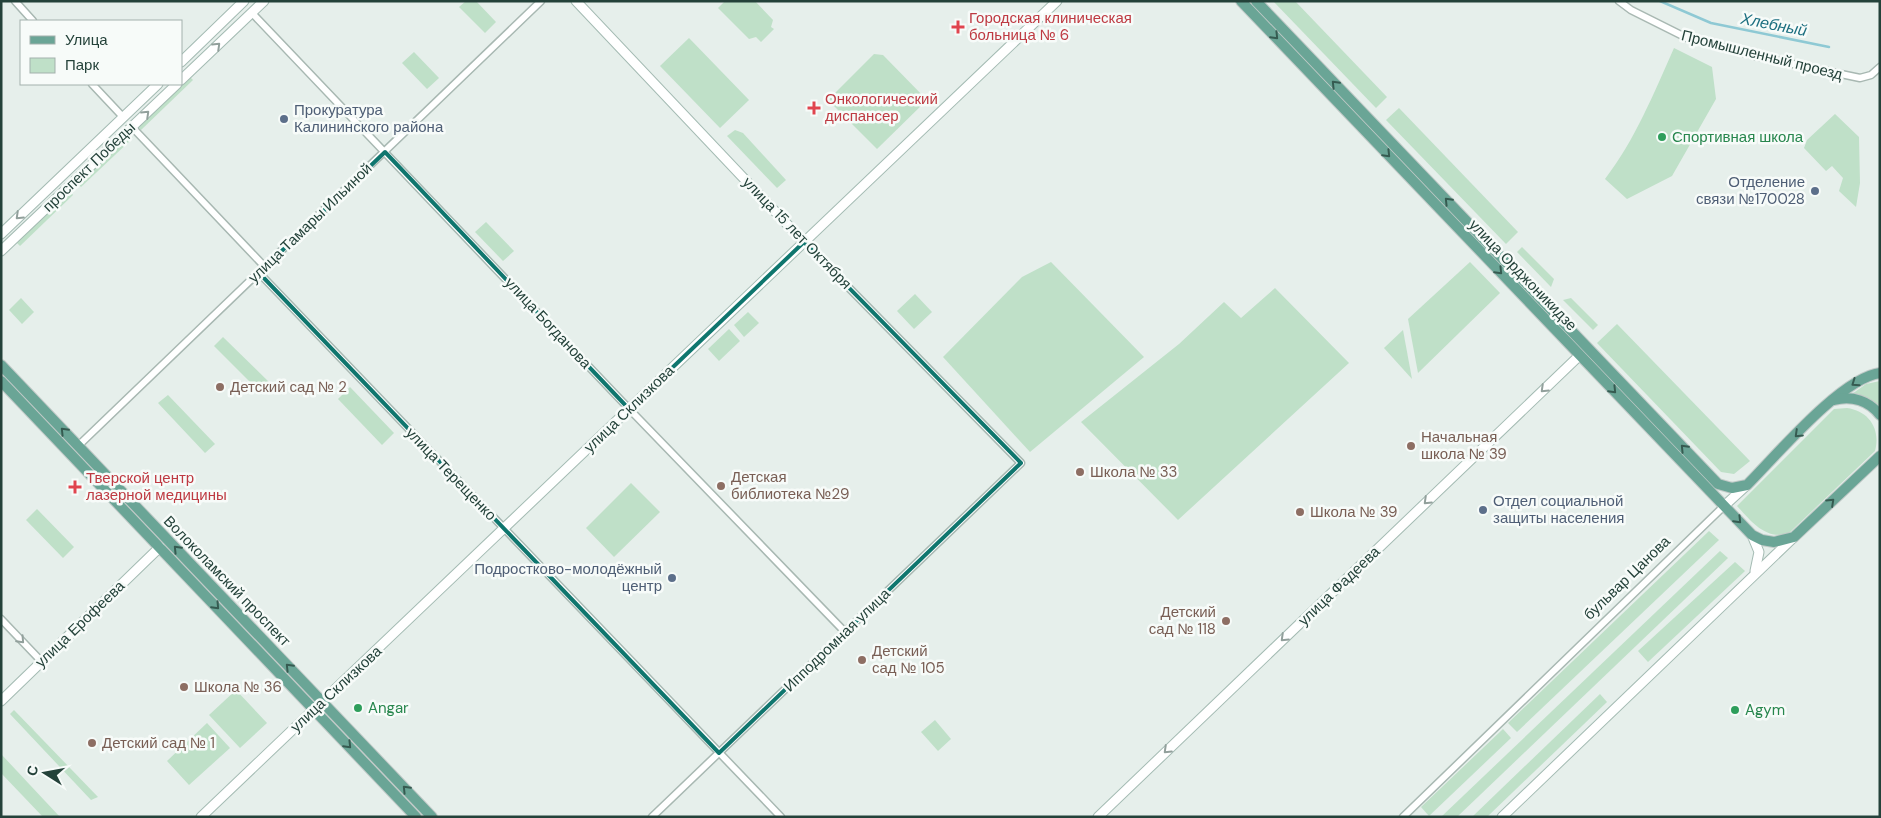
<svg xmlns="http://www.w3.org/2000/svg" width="1881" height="818" font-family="'DM Sans',sans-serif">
	<rect width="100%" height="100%" fill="#e6efeb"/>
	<g fill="#bfe0c8">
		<polygon points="466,1 476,1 496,22 485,33 459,7"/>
		<polygon points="725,1 755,1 773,20 771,27 774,29 761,42 756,37 749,39 718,8"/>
		<polygon points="1273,1 1295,1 1387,97 1376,108"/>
		<polygon points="689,38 749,100 720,128 660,66"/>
		<path d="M1674 48 1712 67 1716 99 1672 176 1627 199 1605 179C1635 140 1654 93 1674 48Z"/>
		<polygon points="414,52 439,78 427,89 402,63"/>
		<polygon points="874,54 883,55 927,100 877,149 828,100"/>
		<polygon points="189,76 193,80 141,130 137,126"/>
		<polygon points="1399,108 1518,232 1506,244 1386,120"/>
		<polygon points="1835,114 1859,137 1860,183 1856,207 1839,191 1843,178 1832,166 1826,171 1804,148 1807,140"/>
		<polygon points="735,130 743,133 786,180 777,188 727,136"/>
		<polygon points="130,134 133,138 81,187 78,184"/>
		<polygon points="70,191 73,195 20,246 16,242"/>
		<polygon points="486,222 514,251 503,261 475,232"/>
		<polygon points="1522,247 1554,279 1551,287 1517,252"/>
		<polygon points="1051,262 1144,357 1030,452 943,357 1022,277"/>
		<polygon points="1470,262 1500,293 1418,373 1408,319"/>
		<polygon points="1275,288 1349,363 1178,520 1081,422 1179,344 1224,302 1241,318"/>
		<polygon points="915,294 932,312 914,329 897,311"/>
		<polygon points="21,298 34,312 22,324 9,310"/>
		<polygon points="1571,298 1598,325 1593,330 1563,300"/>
		<polygon points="748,312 759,323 744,337 734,325"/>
		<polygon points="1617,324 1750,461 1734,474 1721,472 1597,343"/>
		<polygon points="729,329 740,341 719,361 708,349"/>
		<polygon points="1403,330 1412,379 1384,348"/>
		<polygon points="223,337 272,385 262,394 214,346"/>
		<polygon points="1880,381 1880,408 1872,402 1852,394 1866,384"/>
		<polygon points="350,387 394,433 382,445 338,399"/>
		<polygon points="168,395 215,444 205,453 158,403"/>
		<path d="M1847 408C1869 411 1881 429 1875 451L1789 533C1766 541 1751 521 1737 506L1834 409Z"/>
		<polygon points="631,483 660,512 614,557 586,528"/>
		<polygon points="37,509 74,547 63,558 26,520"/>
		<polygon points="1709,531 1719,540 1517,732 1508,723"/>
		<polygon points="1720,551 1728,558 1457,817 1441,817"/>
		<polygon points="1735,562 1745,571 1648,662 1638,651"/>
		<polygon points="236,690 267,723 240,748 209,715"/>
		<polygon points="1600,694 1607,702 1487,817 1472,817"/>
		<polygon points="14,710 98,797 91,800 10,714"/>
		<polygon points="935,720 951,739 938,751 921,732"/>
		<polygon points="207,723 230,748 189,785 167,761"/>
		<polygon points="1503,729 1511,738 1429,816 1421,807"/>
		<polygon points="1,754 60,817 43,817 1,773"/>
	</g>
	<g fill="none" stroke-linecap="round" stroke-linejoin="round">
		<polyline stroke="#8ec9d4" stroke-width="2.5" points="1660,1 1711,23 1829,47"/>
		<defs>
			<g id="street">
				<polyline points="15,1 33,21"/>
				<polyline points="1619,1 1631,10 1687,38 1755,56 1860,78 1871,75 1880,67"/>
				<polyline points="252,13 635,415 845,632"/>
				<polyline points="92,84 123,117"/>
				<polyline points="132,127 265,267 262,276 781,817"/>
				<polyline points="78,446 541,1"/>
				<polyline points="1,619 42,662"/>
				<polyline points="652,817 1021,463 804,242"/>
				<polyline points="1403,817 1724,506"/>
			</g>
			<g id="secondary">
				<polyline points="576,1 804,242"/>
				<polyline points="181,62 244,1"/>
				<polyline points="181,80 264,1"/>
				<polyline points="1,234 158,84"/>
				<polyline points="1,251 177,84"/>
				<polyline points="1724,506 1747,485"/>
				<polyline points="1752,535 1759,552 1755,571"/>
				<polyline points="1,701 160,547"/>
				<polyline points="201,817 1057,1"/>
				<polyline points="1098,817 1580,355"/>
				<polyline points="1502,817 1794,537"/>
			</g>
			<g id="primary">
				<polyline points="1241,1 1752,535 1762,540 1774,542 1794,537 1880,456"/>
				<path d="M1256 1 1718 484 1732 488 1747 485C1776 456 1841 378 1880 373"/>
				<polyline points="1,365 432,817"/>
				<polyline points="1,381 416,817"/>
				<path d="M1834 400C1852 395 1869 401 1880 415"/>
			</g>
		</defs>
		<use href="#street" stroke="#a8b8b2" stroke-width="9"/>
		<use href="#secondary" stroke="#a4bbb3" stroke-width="11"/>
		<use href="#primary" stroke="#c2cac8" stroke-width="12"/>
		<use href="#street" stroke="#fff" stroke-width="6"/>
		<use href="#secondary" stroke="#fff" stroke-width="9"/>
		<use href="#primary" stroke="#6aa596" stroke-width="10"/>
	</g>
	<defs><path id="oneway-chevron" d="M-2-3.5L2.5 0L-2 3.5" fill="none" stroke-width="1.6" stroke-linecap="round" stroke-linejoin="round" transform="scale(1.25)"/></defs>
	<g stroke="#365b51">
		<use href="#oneway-chevron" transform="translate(1275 36) rotate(46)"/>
		<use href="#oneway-chevron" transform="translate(1335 84) rotate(-134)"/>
		<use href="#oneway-chevron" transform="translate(1387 154) rotate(46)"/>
		<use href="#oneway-chevron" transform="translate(1448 201) rotate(-134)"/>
		<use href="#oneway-chevron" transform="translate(1499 271) rotate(46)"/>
		<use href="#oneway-chevron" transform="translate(1855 383) rotate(145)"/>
		<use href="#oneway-chevron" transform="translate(1613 390) rotate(46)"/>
		<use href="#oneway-chevron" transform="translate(64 431) rotate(-134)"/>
		<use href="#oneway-chevron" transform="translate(1798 434) rotate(136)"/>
		<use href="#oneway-chevron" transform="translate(1684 448) rotate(-134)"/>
		<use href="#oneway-chevron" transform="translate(1831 502) rotate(-43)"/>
		<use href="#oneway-chevron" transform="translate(1738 520) rotate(46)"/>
		<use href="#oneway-chevron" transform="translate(177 549) rotate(-134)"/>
		<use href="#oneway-chevron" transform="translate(216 606) rotate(47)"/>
		<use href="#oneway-chevron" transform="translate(289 667) rotate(-134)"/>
		<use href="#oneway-chevron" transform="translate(348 745) rotate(46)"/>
		<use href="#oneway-chevron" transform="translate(406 789) rotate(-134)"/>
	</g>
	<g stroke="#92a09c">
		<use href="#oneway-chevron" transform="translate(217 46) rotate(-44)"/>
		<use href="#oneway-chevron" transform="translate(146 114) rotate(-44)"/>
		<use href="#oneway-chevron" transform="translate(19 216) rotate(136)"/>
		<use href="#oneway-chevron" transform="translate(1544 389) rotate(136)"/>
		<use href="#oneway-chevron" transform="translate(1427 501) rotate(136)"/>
		<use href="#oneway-chevron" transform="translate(1284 638) rotate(136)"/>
		<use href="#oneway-chevron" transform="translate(21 640) rotate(47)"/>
		<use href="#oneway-chevron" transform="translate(1167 750) rotate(136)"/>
	</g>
	<path fill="none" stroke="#0f766e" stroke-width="4" stroke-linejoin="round" d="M385 152 629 409 804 242 1021 463 719 753 262 276 265 267Z"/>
	<g fill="#e0444e" stroke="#f7fbf9" stroke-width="2">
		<path d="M955.5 19.5h5v5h5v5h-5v5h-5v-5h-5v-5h5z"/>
		<path d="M811.5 100.5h5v5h5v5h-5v5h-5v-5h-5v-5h5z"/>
		<path d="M72.5 479.5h5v5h5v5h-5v5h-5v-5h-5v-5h5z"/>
	</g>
	<g fill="#5c6f8a" stroke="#f7fbf9" stroke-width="2">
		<circle cx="284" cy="119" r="5"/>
		<circle cx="1815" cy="191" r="5"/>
		<circle cx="1483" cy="510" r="5"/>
		<circle cx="672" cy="578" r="5"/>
	</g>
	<g fill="#2e9e5b" stroke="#f7fbf9" stroke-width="2">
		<circle cx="1662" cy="137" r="5"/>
		<circle cx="358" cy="708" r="5"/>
		<circle cx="1735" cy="710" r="5"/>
	</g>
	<g fill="#8d6e63" stroke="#f7fbf9" stroke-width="2">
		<circle cx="220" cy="387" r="5"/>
		<circle cx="1411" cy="446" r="5"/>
		<circle cx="1080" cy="472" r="5"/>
		<circle cx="721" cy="486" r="5"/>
		<circle cx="1300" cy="512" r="5"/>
		<circle cx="1226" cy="621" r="5"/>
		<circle cx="862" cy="660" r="5"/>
		<circle cx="184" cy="687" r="5"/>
		<circle cx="92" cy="743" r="5"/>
	</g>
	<g text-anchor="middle" stroke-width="5" stroke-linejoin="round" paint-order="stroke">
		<g font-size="15" fill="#be3a42" stroke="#f7fbf9" text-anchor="start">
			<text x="969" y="23">Городская клиническая<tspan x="969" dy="17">больница № 6</tspan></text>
			<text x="825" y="104">Онкологический<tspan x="825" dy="17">диспансер</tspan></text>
			<text x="86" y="483">Тверской центр<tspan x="86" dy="17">лазерной медицины</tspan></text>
		</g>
		<g font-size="15" fill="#24423a" stroke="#f7fbf9">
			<text transform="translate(1762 55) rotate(14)" y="5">Промышленный проезд</text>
			<text transform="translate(89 167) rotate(-44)" y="5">проспект Победы</text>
			<text transform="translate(310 223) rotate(-44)" y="5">улица Тамары Ильиной</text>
			<text transform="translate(797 233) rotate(46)" y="5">улица 15 лет Октября</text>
			<text transform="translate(1523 275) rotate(46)" y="5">улица Орджоникидзе</text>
			<text transform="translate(548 323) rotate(47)" y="5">улица Богданова</text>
			<text transform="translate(629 409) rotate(-44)" y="5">улица Склизкова</text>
			<text transform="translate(451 474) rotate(46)" y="5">улица Терещенко</text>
			<text transform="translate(1627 578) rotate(-44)" y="5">бульвар Цанова</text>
			<text transform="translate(227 581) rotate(46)" y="5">Волоколамский проспект</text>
			<text transform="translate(1339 586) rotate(-44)" y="5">улица Фадеева</text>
			<text transform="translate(80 624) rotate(-44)" y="5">улица Ерофеева</text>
			<text transform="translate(837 640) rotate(-44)" y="5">Ипподромная улица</text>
			<text transform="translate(336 689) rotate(-43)" y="5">улица Склизкова</text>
		</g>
		<g font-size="15" fill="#4e5e75" stroke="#f7fbf9" text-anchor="start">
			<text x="294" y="115">Прокуратура<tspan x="294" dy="17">Калининского района</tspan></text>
			<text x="1805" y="187" text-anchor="end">Отделение<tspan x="1805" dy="17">связи №170028</tspan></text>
			<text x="1493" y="506">Отдел социальной<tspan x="1493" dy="17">защиты населения</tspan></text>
			<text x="662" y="574" text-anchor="end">Подростково-молодёжный<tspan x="662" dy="17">центр</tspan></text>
		</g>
		<g font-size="15" fill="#27864d" stroke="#f7fbf9" text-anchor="start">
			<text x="1672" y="142">Спортивная школа</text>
			<text x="368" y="713">Angar</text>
			<text x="1745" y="715">Agym</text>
		</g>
		<g font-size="15" fill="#785e54" stroke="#f7fbf9" text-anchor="start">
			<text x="230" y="392">Детский сад № 2</text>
			<text x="1421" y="442">Начальная<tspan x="1421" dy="17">школа № 39</tspan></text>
			<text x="1090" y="477">Школа № 33</text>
			<text x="731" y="482">Детская<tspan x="731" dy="17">библиотека №29</tspan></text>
			<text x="1310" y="517">Школа № 39</text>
			<text x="1216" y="617" text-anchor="end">Детский<tspan x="1216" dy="17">сад № 118</tspan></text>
			<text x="872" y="656">Детский<tspan x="872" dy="17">сад № 105</tspan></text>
			<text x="194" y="692">Школа № 36</text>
			<text x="102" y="748">Детский сад № 1</text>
		</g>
		<g font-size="16" font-style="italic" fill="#1c6f80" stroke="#f7fbf9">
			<text transform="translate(1774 24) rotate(11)" y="6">Хлебный</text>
		</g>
	</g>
	<rect width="1881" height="818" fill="none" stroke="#24423a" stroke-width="5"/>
	<rect x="20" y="20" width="162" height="65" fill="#f7fbf9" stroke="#a3b1ad"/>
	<rect x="30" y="36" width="25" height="8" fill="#6aa596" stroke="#a3b1ad"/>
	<text x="65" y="45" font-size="15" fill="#24423a">Улица</text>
	<rect x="30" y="58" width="25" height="15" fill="#bfe0c8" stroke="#a3b1ad"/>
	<text x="65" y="70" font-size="15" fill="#24423a">Парк</text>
	<g transform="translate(45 773) rotate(281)" stroke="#f7fbf9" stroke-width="4" paint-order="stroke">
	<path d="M0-4L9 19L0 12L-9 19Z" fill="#24423a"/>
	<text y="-8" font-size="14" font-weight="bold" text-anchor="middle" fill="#24423a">С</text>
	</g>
</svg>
